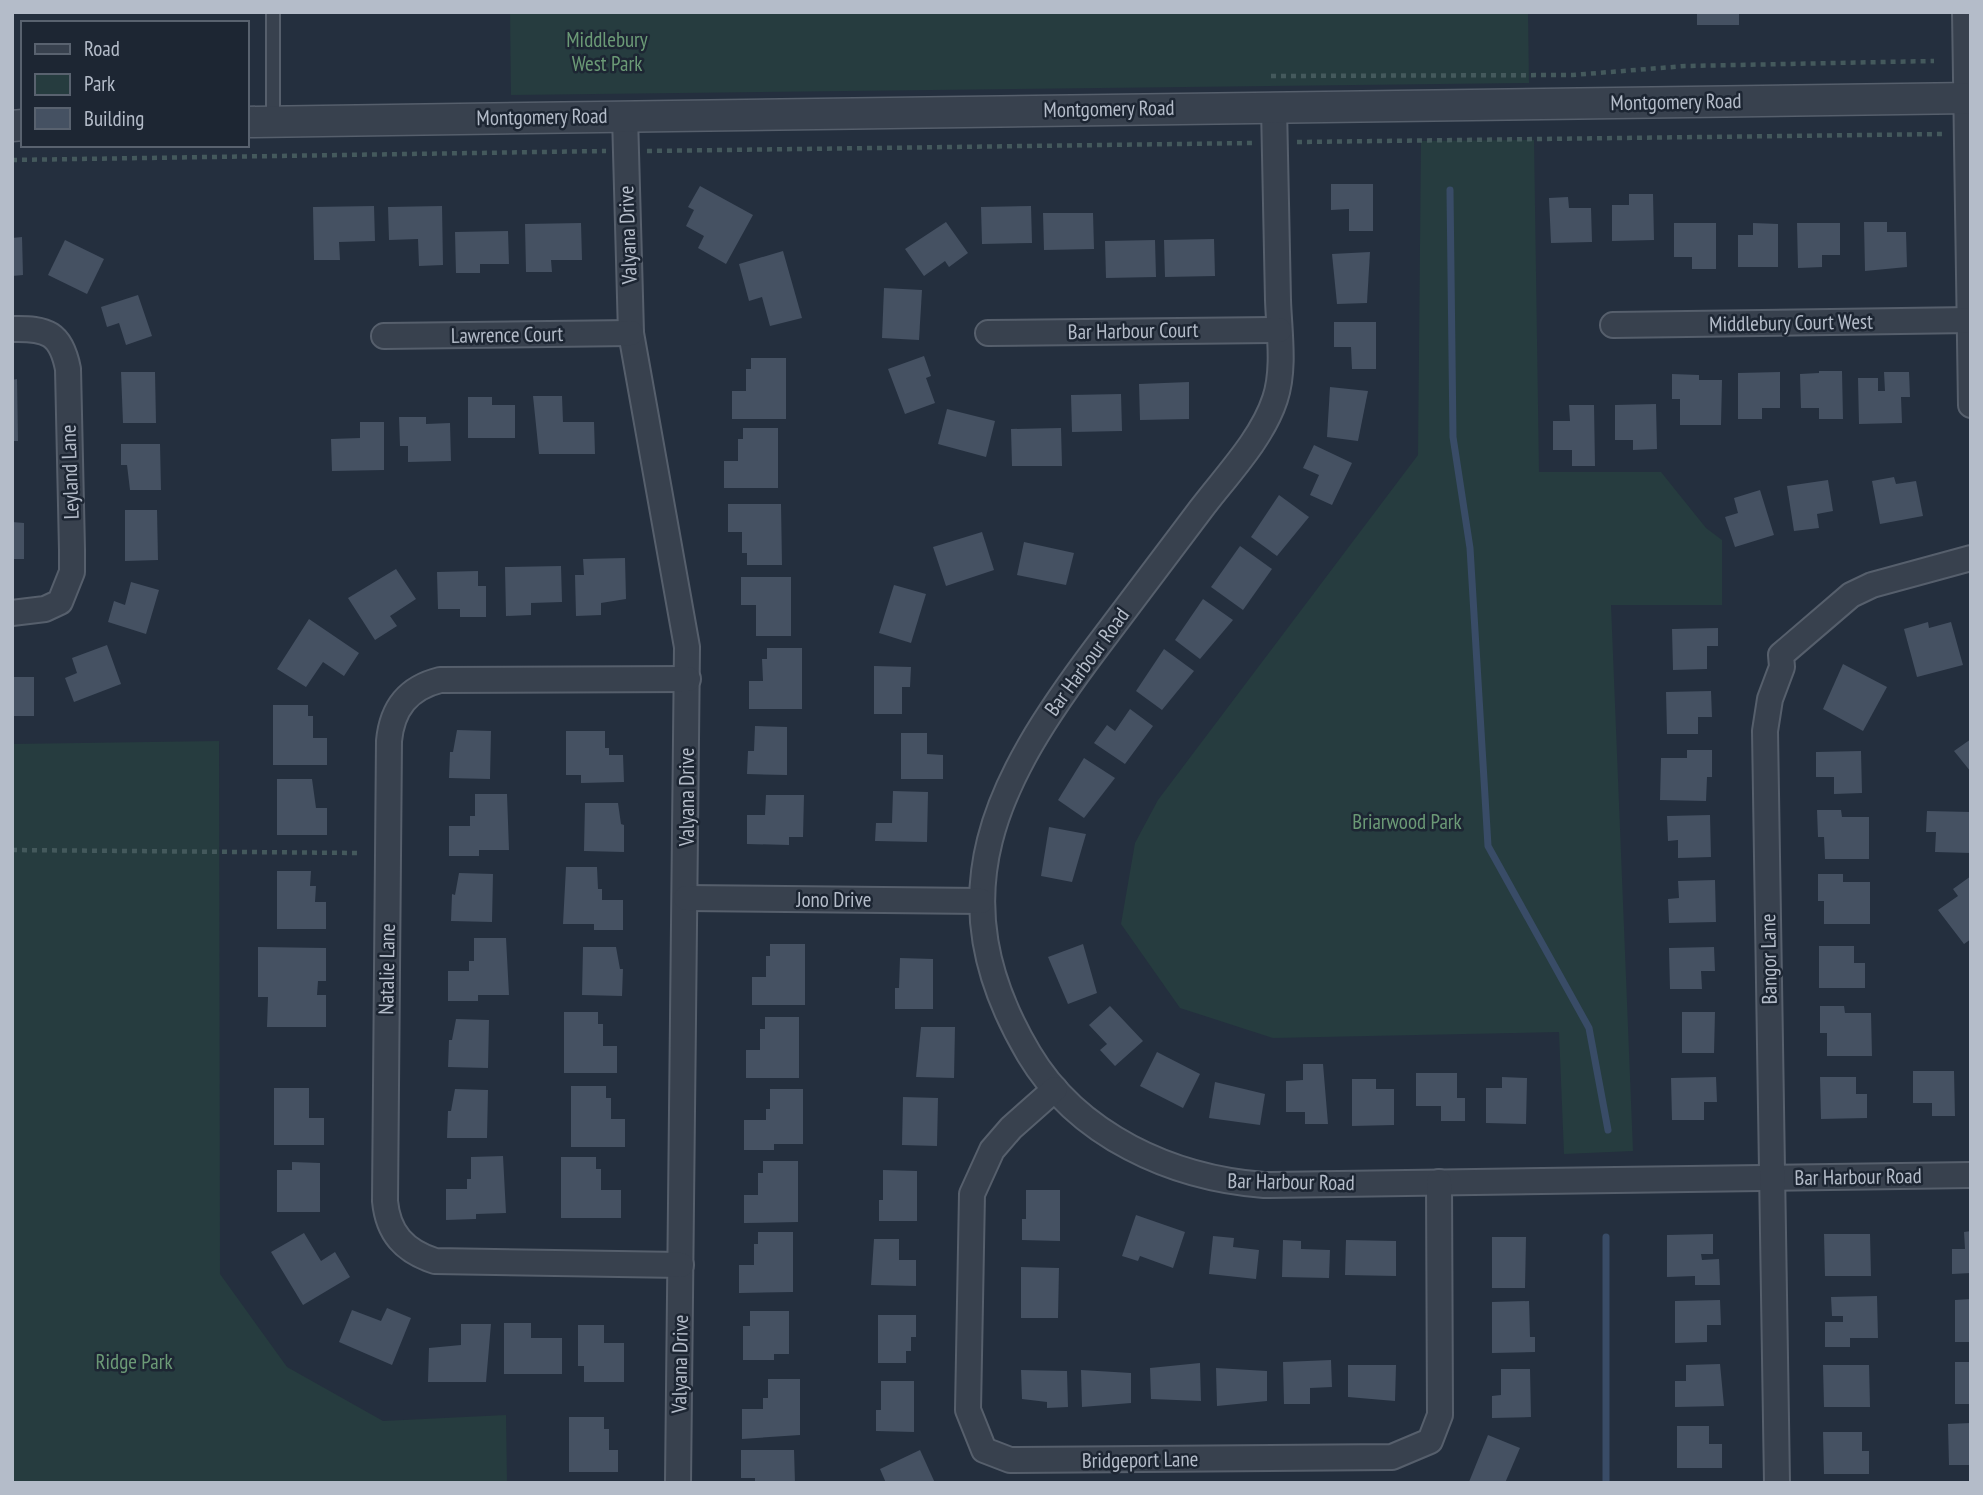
<svg xmlns="http://www.w3.org/2000/svg" width="1983" height="1495" font-family="'PT Sans Narrow',sans-serif">
	<rect width="100%" height="100%" fill="#242f3e"/>
	<g fill="#263c3f">
		<polygon points="510,12 1528,12 1529,83 511,95"/>
		<polygon points="1534,140 1539,472 1661,472 1706,528 1722,540 1722,605 1611,605 1633,1151 1564,1154 1559,1032 1273,1038 1180,1008 1121,924 1135,843 1158,800 1418,455 1421,141"/>
		<polygon points="219,741 220,1274 287,1367 383,1421 506,1415 507,1483 12,1483 12,744"/>
	</g>
	<g fill="none" stroke-linecap="round" stroke-linejoin="round">
		<g stroke="#394c67" stroke-width="7">
			<polyline points="1450,190 1453,437 1470,548 1488,846 1589,1028 1608,1130"/>
			<polyline points="1606,1483 1606,1237"/>
		</g>
	</g>
	<g fill="#455162">
		<rect x="1697" y="12" width="42" height="13"/>
		<polygon points="1331,184 1373,184 1373,231 1349,231 1349,209 1331,210"/>
		<polygon points="700,186 753,215 726,264 698,248 704,236 686,226 694,210 688,207"/>
		<polygon points="1629,194 1653,194 1654,240 1612,241 1612,205 1629,205"/>
		<polygon points="1568,197 1569,208 1591,208 1592,242 1551,243 1549,198"/>
		<polygon points="374,206 375,241 339,242 340,260 314,260 313,207"/>
		<polygon points="442,206 443,265 419,266 418,239 389,240 388,207"/>
		<polygon points="1031,206 1032,243 982,244 981,207"/>
		<polygon points="1043,213 1093,213 1094,249 1044,250"/>
		<polygon points="946,222 968,253 949,267 945,261 924,276 905,249"/>
		<polygon points="1864,222 1887,222 1887,232 1906,232 1907,267 1865,271"/>
		<polygon points="581,223 582,260 551,260 552,272 526,272 525,224"/>
		<polygon points="1674,223 1716,223 1716,269 1692,269 1692,257 1674,257"/>
		<polygon points="1753,223 1778,224 1778,267 1738,267 1738,235 1753,235"/>
		<polygon points="1797,223 1840,223 1840,255 1822,255 1822,267 1798,268"/>
		<polygon points="508,231 509,264 480,264 480,273 456,273 455,232"/>
		<polygon points="22,237 23,275 12,276 12,238"/>
		<polygon points="1214,239 1215,276 1165,277 1164,240"/>
		<polygon points="65,240 104,259 87,294 48,275"/>
		<polygon points="1155,240 1156,277 1106,278 1105,241"/>
		<polygon points="783,251 802,318 770,326 762,297 749,301 739,264"/>
		<polygon points="1370,252 1367,303 1337,304 1332,254"/>
		<polygon points="884,288 922,290 919,340 882,338"/>
		<polygon points="138,295 152,336 126,345 119,323 107,327 101,307"/>
		<polygon points="1334,322 1376,322 1376,369 1352,369 1351,347 1334,347"/>
		<polygon points="924,356 931,376 926,378 935,403 905,414 888,369"/>
		<polygon points="751,358 786,358 786,419 732,419 732,391 746,391 746,369 751,369"/>
		<polygon points="1819,371 1842,371 1843,419 1819,419 1819,408 1801,408 1800,374 1819,373"/>
		<polygon points="121,372 155,372 156,423 123,423"/>
		<polygon points="1780,372 1780,408 1762,408 1762,419 1738,419 1738,373"/>
		<polygon points="1884,372 1909,372 1910,397 1901,397 1902,423 1859,424 1858,378 1878,378 1878,391 1885,391"/>
		<polygon points="1672,374 1699,375 1699,380 1722,380 1721,425 1680,425 1680,399 1672,399"/>
		<polygon points="17,379 18,441 12,441 12,380"/>
		<polygon points="1189,382 1189,419 1140,420 1139,384"/>
		<polygon points="1330,387 1368,391 1358,441 1327,437"/>
		<polygon points="1121,394 1122,431 1072,432 1071,395"/>
		<polygon points="533,396 562,396 563,422 594,422 595,454 539,454"/>
		<polygon points="468,397 492,397 492,405 515,405 515,438 468,438"/>
		<polygon points="1656,404 1657,449 1633,450 1633,440 1615,440 1615,405"/>
		<polygon points="1569,405 1594,405 1595,466 1572,466 1572,450 1553,450 1553,421 1570,421"/>
		<polygon points="947,409 995,421 986,457 938,444"/>
		<polygon points="399,417 426,417 426,424 450,423 451,461 408,462 408,446 400,446"/>
		<polygon points="360,422 384,422 384,470 332,471 331,439 360,438"/>
		<polygon points="743,428 778,428 778,488 724,488 724,461 738,461 738,439 743,439"/>
		<polygon points="1061,428 1062,466 1012,466 1011,429"/>
		<polygon points="121,444 160,444 161,490 130,490 127,465 121,465"/>
		<polygon points="1314,445 1352,463 1332,505 1310,495 1319,475 1303,468"/>
		<polygon points="1894,477 1896,484 1916,481 1923,516 1880,524 1872,481"/>
		<polygon points="1828,480 1833,511 1817,514 1819,528 1794,531 1787,486"/>
		<polygon points="1760,490 1774,535 1735,547 1725,517 1738,513 1734,498"/>
		<polygon points="1279,495 1309,517 1277,556 1251,537"/>
		<polygon points="728,504 781,504 782,565 747,565 747,553 742,553 742,532 728,532"/>
		<polygon points="125,510 157,510 158,560 125,561"/>
		<polygon points="12,522 24,523 24,559 12,559"/>
		<polygon points="982,532 994,570 946,586 933,547"/>
		<polygon points="1024,542 1074,553 1066,585 1017,575"/>
		<polygon points="1240,546 1272,569 1243,610 1211,587"/>
		<polygon points="625,558 626,599 601,603 601,615 576,616 575,575 584,575 583,559"/>
		<polygon points="561,566 562,602 531,603 531,615 506,616 505,567"/>
		<polygon points="396,569 416,599 390,616 397,626 375,640 348,598"/>
		<polygon points="478,571 478,586 486,586 486,617 460,617 460,609 438,609 437,572"/>
		<polygon points="741,577 791,577 791,636 756,636 756,605 741,605"/>
		<polygon points="131,582 159,590 146,634 108,622 114,601 125,605"/>
		<polygon points="894,585 926,594 911,643 879,633"/>
		<polygon points="1203,599 1233,620 1200,659 1175,640"/>
		<polygon points="309,619 359,653 344,676 323,662 306,687 277,669"/>
		<polygon points="1928,622 1929,628 1951,622 1963,665 1917,677 1904,629"/>
		<polygon points="1718,628 1718,646 1707,646 1707,669 1673,670 1672,629"/>
		<polygon points="107,645 121,684 74,702 65,678 77,673 72,658"/>
		<polygon points="767,648 802,648 802,709 749,709 749,681 763,681 762,659 767,659"/>
		<polygon points="1164,649 1194,671 1162,710 1136,691"/>
		<polygon points="1843,664 1887,687 1863,731 1823,709"/>
		<polygon points="874,666 911,667 910,687 902,687 902,714 874,714"/>
		<rect x="12" y="677" width="22" height="39"/>
		<polygon points="1711,691 1712,717 1698,717 1698,734 1667,734 1666,692"/>
		<polygon points="273,705 308,705 308,716 313,716 313,738 327,738 327,765 273,765"/>
		<polygon points="1130,709 1153,726 1125,764 1094,743 1107,725 1115,731"/>
		<polygon points="755,726 787,727 787,775 747,774 748,751 754,751"/>
		<polygon points="457,730 491,731 490,779 449,778 450,752 453,752"/>
		<polygon points="566,731 605,731 605,748 609,748 609,755 623,755 624,782 581,783 581,775 566,775"/>
		<polygon points="901,733 927,733 927,754 943,755 943,779 901,779"/>
		<polygon points="1971,739 1971,772 1954,751"/>
		<polygon points="1687,750 1712,750 1712,777 1707,777 1706,801 1660,800 1661,758 1687,758"/>
		<polygon points="1861,751 1862,793 1834,794 1834,777 1816,777 1816,752"/>
		<polygon points="1084,758 1115,778 1084,818 1058,800"/>
		<polygon points="277,779 312,779 316,808 327,808 327,835 277,835"/>
		<polygon points="893,791 928,792 927,842 875,841 876,823 892,823"/>
		<polygon points="475,794 507,794 509,850 479,850 479,856 449,856 449,826 470,826 470,816 475,816"/>
		<polygon points="766,795 804,795 803,837 789,837 789,845 747,844 747,815 765,815"/>
		<polygon points="585,803 618,803 621,824 624,825 624,852 584,851"/>
		<polygon points="1817,810 1841,810 1842,817 1869,817 1869,859 1825,859 1824,837 1818,837"/>
		<polygon points="1927,811 1971,812 1971,853 1935,852 1936,832 1926,832"/>
		<polygon points="1710,815 1711,857 1678,858 1678,840 1668,841 1667,816"/>
		<polygon points="1049,827 1086,834 1072,882 1041,876"/>
		<polygon points="566,867 597,867 598,889 602,889 602,900 623,900 623,930 594,930 594,924 563,924"/>
		<polygon points="277,871 311,871 310,886 316,886 315,902 326,902 326,929 277,929"/>
		<polygon points="459,873 493,874 492,922 451,921 452,894 455,895"/>
		<polygon points="1818,874 1843,874 1843,882 1870,882 1870,924 1824,924 1824,901 1818,901"/>
		<polygon points="1971,876 1971,939 1964,944 1938,910 1958,896 1953,889"/>
		<polygon points="1715,880 1716,922 1669,923 1668,899 1679,898 1678,881"/>
		<polygon points="474,938 506,938 509,995 478,995 478,1001 448,1001 448,971 469,971 469,961 474,961"/>
		<polygon points="770,944 805,944 805,1005 752,1005 752,977 766,977 766,956 770,956"/>
		<polygon points="1083,944 1097,993 1068,1004 1048,957"/>
		<polygon points="1819,946 1854,946 1854,963 1865,963 1865,988 1819,988"/>
		<polygon points="258,947 326,948 326,981 318,981 317,995 326,995 326,1027 267,1027 268,997 258,997"/>
		<polygon points="583,947 616,947 620,969 623,969 622,996 582,995"/>
		<polygon points="1714,947 1715,971 1701,971 1702,989 1670,989 1669,948"/>
		<polygon points="900,958 933,959 933,1009 895,1009 895,988 899,988"/>
		<polygon points="1110,1006 1143,1041 1115,1066 1100,1050 1107,1044 1089,1025"/>
		<polygon points="1820,1006 1844,1006 1845,1013 1871,1013 1872,1056 1827,1056 1827,1033 1820,1033"/>
		<polygon points="564,1012 598,1012 598,1024 603,1024 603,1046 617,1046 617,1073 564,1073"/>
		<polygon points="1682,1012 1715,1012 1714,1053 1682,1053"/>
		<polygon points="765,1017 799,1017 799,1078 746,1078 746,1050 760,1050 760,1029 765,1029"/>
		<polygon points="456,1019 489,1020 488,1068 448,1067 449,1040 452,1040"/>
		<polygon points="921,1027 955,1027 954,1078 916,1077"/>
		<polygon points="1157,1052 1200,1074 1183,1108 1140,1086"/>
		<polygon points="1303,1064 1323,1064 1328,1124 1305,1124 1305,1112 1286,1112 1286,1081 1303,1080"/>
		<polygon points="1913,1071 1954,1071 1955,1116 1932,1116 1932,1103 1913,1103"/>
		<polygon points="1416,1073 1457,1073 1457,1098 1465,1098 1465,1121 1441,1121 1441,1106 1416,1106"/>
		<polygon points="1502,1077 1527,1078 1526,1124 1486,1123 1486,1088 1502,1088"/>
		<polygon points="1716,1077 1717,1102 1704,1102 1704,1120 1672,1120 1671,1078"/>
		<polygon points="1820,1077 1856,1077 1856,1094 1867,1094 1867,1118 1821,1119"/>
		<polygon points="1352,1079 1376,1079 1376,1089 1394,1089 1394,1125 1352,1126"/>
		<polygon points="1215,1082 1265,1094 1260,1125 1209,1118"/>
		<polygon points="571,1086 606,1086 606,1098 611,1098 611,1119 625,1119 625,1147 571,1147"/>
		<polygon points="274,1088 309,1088 309,1118 324,1118 324,1145 274,1145"/>
		<polygon points="455,1089 488,1090 487,1138 447,1138 448,1111 451,1111"/>
		<polygon points="770,1089 803,1089 803,1144 774,1144 774,1150 744,1150 744,1120 766,1120 766,1109 770,1109"/>
		<polygon points="903,1097 938,1098 937,1146 902,1145"/>
		<polygon points="503,1156 506,1213 476,1214 476,1219 446,1220 446,1189 467,1189 467,1179 471,1179 471,1157"/>
		<polygon points="561,1157 596,1157 596,1169 601,1169 601,1190 621,1190 621,1218 561,1218"/>
		<polygon points="763,1161 798,1161 798,1222 744,1223 744,1195 758,1195 758,1173 763,1173"/>
		<polygon points="292,1162 320,1163 320,1212 277,1212 277,1170 292,1170"/>
		<polygon points="883,1170 917,1171 917,1221 879,1221 879,1200 883,1200"/>
		<polygon points="1026,1190 1060,1190 1060,1241 1022,1240 1022,1219 1026,1219"/>
		<polygon points="1136,1215 1185,1232 1173,1268 1140,1256 1138,1261 1122,1256"/>
		<polygon points="1971,1231 1971,1273 1952,1274 1952,1249 1965,1249 1964,1232"/>
		<polygon points="758,1232 793,1232 793,1292 739,1293 739,1265 754,1265 754,1244 758,1244"/>
		<polygon points="304,1233 321,1261 335,1252 350,1277 303,1305 271,1252"/>
		<polygon points="1713,1234 1713,1254 1701,1254 1702,1260 1719,1259 1720,1285 1695,1285 1695,1276 1667,1277 1667,1235"/>
		<polygon points="1824,1234 1870,1234 1871,1276 1825,1276"/>
		<polygon points="1213,1236 1234,1238 1233,1247 1259,1250 1256,1279 1209,1274"/>
		<polygon points="1492,1237 1526,1237 1525,1288 1492,1288"/>
		<polygon points="874,1239 899,1239 899,1260 916,1260 916,1286 871,1285"/>
		<polygon points="1283,1240 1301,1241 1301,1249 1330,1250 1329,1278 1282,1277"/>
		<polygon points="1346,1240 1396,1241 1396,1276 1345,1275"/>
		<polygon points="1021,1267 1059,1268 1058,1318 1021,1318"/>
		<polygon points="1877,1296 1878,1338 1850,1338 1850,1347 1825,1347 1825,1322 1843,1322 1843,1316 1832,1316 1831,1297"/>
		<polygon points="1971,1299 1971,1342 1955,1342 1955,1300"/>
		<polygon points="1720,1300 1721,1325 1707,1325 1707,1342 1675,1343 1675,1301"/>
		<polygon points="1529,1301 1530,1337 1535,1337 1535,1352 1492,1353 1492,1302"/>
		<polygon points="387,1308 411,1318 392,1365 339,1342 352,1310 381,1321"/>
		<polygon points="750,1311 789,1311 789,1354 774,1354 774,1360 743,1360 743,1326 750,1326"/>
		<polygon points="878,1315 916,1315 916,1337 911,1337 911,1351 906,1351 906,1363 878,1363"/>
		<polygon points="504,1323 531,1323 531,1338 562,1338 562,1374 504,1374"/>
		<polygon points="461,1324 491,1324 486,1382 428,1382 429,1348 461,1345"/>
		<polygon points="578,1325 604,1325 604,1343 624,1343 624,1382 584,1382 584,1366 578,1366"/>
		<polygon points="1331,1360 1332,1387 1310,1388 1310,1404 1284,1404 1283,1362"/>
		<rect x="1955" y="1362" width="16" height="42"/>
		<polygon points="1200,1363 1201,1401 1151,1399 1150,1368"/>
		<polygon points="1720,1364 1724,1406 1675,1407 1675,1381 1686,1381 1686,1365"/>
		<polygon points="1348,1365 1396,1365 1395,1401 1348,1397"/>
		<polygon points="1823,1365 1869,1365 1870,1407 1824,1407"/>
		<polygon points="1216,1368 1267,1371 1267,1401 1217,1406"/>
		<polygon points="1501,1369 1530,1369 1531,1417 1492,1418 1492,1396 1501,1395"/>
		<polygon points="1021,1370 1067,1371 1068,1407 1047,1408 1047,1402 1022,1399"/>
		<polygon points="1081,1370 1131,1373 1131,1403 1082,1407"/>
		<polygon points="768,1379 800,1379 800,1435 742,1439 742,1409 763,1409 763,1398 768,1398"/>
		<polygon points="881,1381 914,1381 914,1432 876,1431 876,1410 881,1410"/>
		<polygon points="569,1417 604,1417 604,1429 609,1429 609,1450 618,1450 618,1472 569,1472"/>
		<polygon points="1971,1423 1971,1465 1949,1465 1948,1424"/>
		<polygon points="1677,1426 1709,1426 1709,1444 1722,1444 1722,1468 1677,1468"/>
		<polygon points="1823,1432 1862,1432 1862,1451 1869,1451 1869,1474 1824,1474"/>
		<polygon points="1488,1435 1520,1448 1505,1483 1469,1482"/>
		<polygon points="741,1450 794,1450 795,1483 755,1483 755,1478 741,1478"/>
		<polygon points="920,1450 935,1483 886,1483 880,1469"/>
	</g>
	<g fill="none" stroke-linecap="round" stroke-linejoin="round">
		<defs>
			<polyline id="service" points="273,12 273,121"/>
			<g id="minor">
				<polyline points="1965,12 1971,405"/>
				<path d="M1274 107C1275 171 1277 235 1278 300 1279 331 1285 369 1275 399 1262 439 1226 476 1201 509 1166 555 1132 601 1097 647 997 780 934 894 1029 1054 1078 1136 1172 1178 1264 1185L1971 1175"/>
				<polyline points="625,116 631,333 687,647 678,1483"/>
				<polyline points="1613,325 1971,320"/>
				<path d="M12 329C47 328 61 333 68 369L72 550V572L60 602 45 609 12 613"/>
				<polyline points="988,333 1279,330"/>
				<polyline points="384,336 631,333"/>
				<polyline points="686,898 981,901"/>
				<polyline points="1055,1089 1011,1128 992,1150 972,1194 968,1410 984,1450 1010,1460 1392,1457 1430,1441 1440,1415 1439,1182"/>
				<path d="M681 1265 435 1261C404 1251 388 1233 385 1201L389 741C392 709 408 688 440 680L688 679"/>
				<polyline points="1777,1483 1765,731 1770,699 1782,667 1781,655 1851,595 1872,585 1971,558"/>
			</g>
			<g id="tertiary">
				<polyline points="247,122 1971,98"/>
				<polyline points="12,126 23,125"/>
			</g>
		</defs>
		<use href="#service" stroke="#565f6c" stroke-width="16"/>
		<use href="#minor" stroke="#565f6c" stroke-width="28"/>
		<use href="#tertiary" stroke="#565f6c" stroke-width="33"/>
		<g stroke="#44595c" stroke-width="4.5" stroke-dasharray="5 5" stroke-linecap="butt">
			<polyline points="1271,76 1573,75 1685,66 1934,61"/>
			<polyline points="1297,142 1945,134"/>
			<polyline points="647,151 1254,143"/>
			<polyline points="12,160 606,151"/>
			<polyline points="12,850 360,853"/>
		</g>
		<use href="#service" stroke="#38414e" stroke-width="12"/>
		<use href="#minor" stroke="#38414e" stroke-width="24"/>
		<use href="#tertiary" stroke="#38414e" stroke-width="30"/>
	</g>
	<g text-anchor="middle" stroke-width="5" stroke-linejoin="round" paint-order="stroke">
		<g font-size="21" fill="#6b9a76" stroke="#1d2633">
			<text x="607" y="47">Middlebury<tspan x="607" dy="24">West Park</tspan></text>
			<text x="1407" y="829">Briarwood Park</text>
			<text x="134" y="1369">Ridge Park</text>
		</g>
		<g font-size="21" fill="#b4bcc9" stroke="#1d2633">
			<text transform="translate(1676 102) rotate(-1)" y="7">Montgomery Road</text>
			<text transform="translate(1109 109) rotate(-1)" y="7">Montgomery Road</text>
			<text transform="translate(542 117) rotate(-1)" y="7">Montgomery Road</text>
			<text transform="translate(628 235) rotate(-92)" y="7">Valyana Drive</text>
			<text transform="translate(1791 323) rotate(-1)" y="7">Middlebury Court West</text>
			<text transform="translate(1133 331) rotate(-1)" y="7">Bar Harbour Court</text>
			<text transform="translate(507 335) rotate(-1)" y="7">Lawrence Court</text>
			<text transform="translate(70 472) rotate(-92)" y="7">Leyland Lane</text>
			<text transform="translate(1087 662) rotate(-54)" y="7">Bar Harbour Road</text>
			<text transform="translate(687 797) rotate(-90)" y="7">Valyana Drive</text>
			<text x="834" y="907">Jono Drive</text>
			<text transform="translate(1769 959) rotate(-91)" y="7">Bangor Lane</text>
			<text transform="translate(387 969) rotate(-89)" y="7">Natalie Lane</text>
			<text transform="translate(1858 1177) rotate(-1)" y="7">Bar Harbour Road</text>
			<text transform="translate(1291 1182) rotate(1)" y="7">Bar Harbour Road</text>
			<text transform="translate(680 1364) rotate(-89)" y="7">Valyana Drive</text>
			<text transform="translate(1140 1460) rotate(-1)" y="7">Bridgeport Lane</text>
		</g>
	</g>
	<rect width="1983" height="1495" fill="none" stroke="#b4bcc9" stroke-width="28"/>
	<rect x="21" y="21" width="228" height="126" fill="#1d2633" stroke="#59626f" stroke-width="2"/>
	<rect x="35" y="44" width="35" height="10" fill="#38414e" stroke="#59626f" stroke-width="2"/>
	<text x="84" y="56" font-size="21" fill="#b4bcc9">Road</text>
	<rect x="35" y="74" width="35" height="21" fill="#263c3f" stroke="#59626f" stroke-width="2"/>
	<text x="84" y="91" font-size="21" fill="#b4bcc9">Park</text>
	<rect x="35" y="108" width="35" height="21" fill="#455162" stroke="#59626f" stroke-width="2"/>
	<text x="84" y="126" font-size="21" fill="#b4bcc9">Building</text>
</svg>
